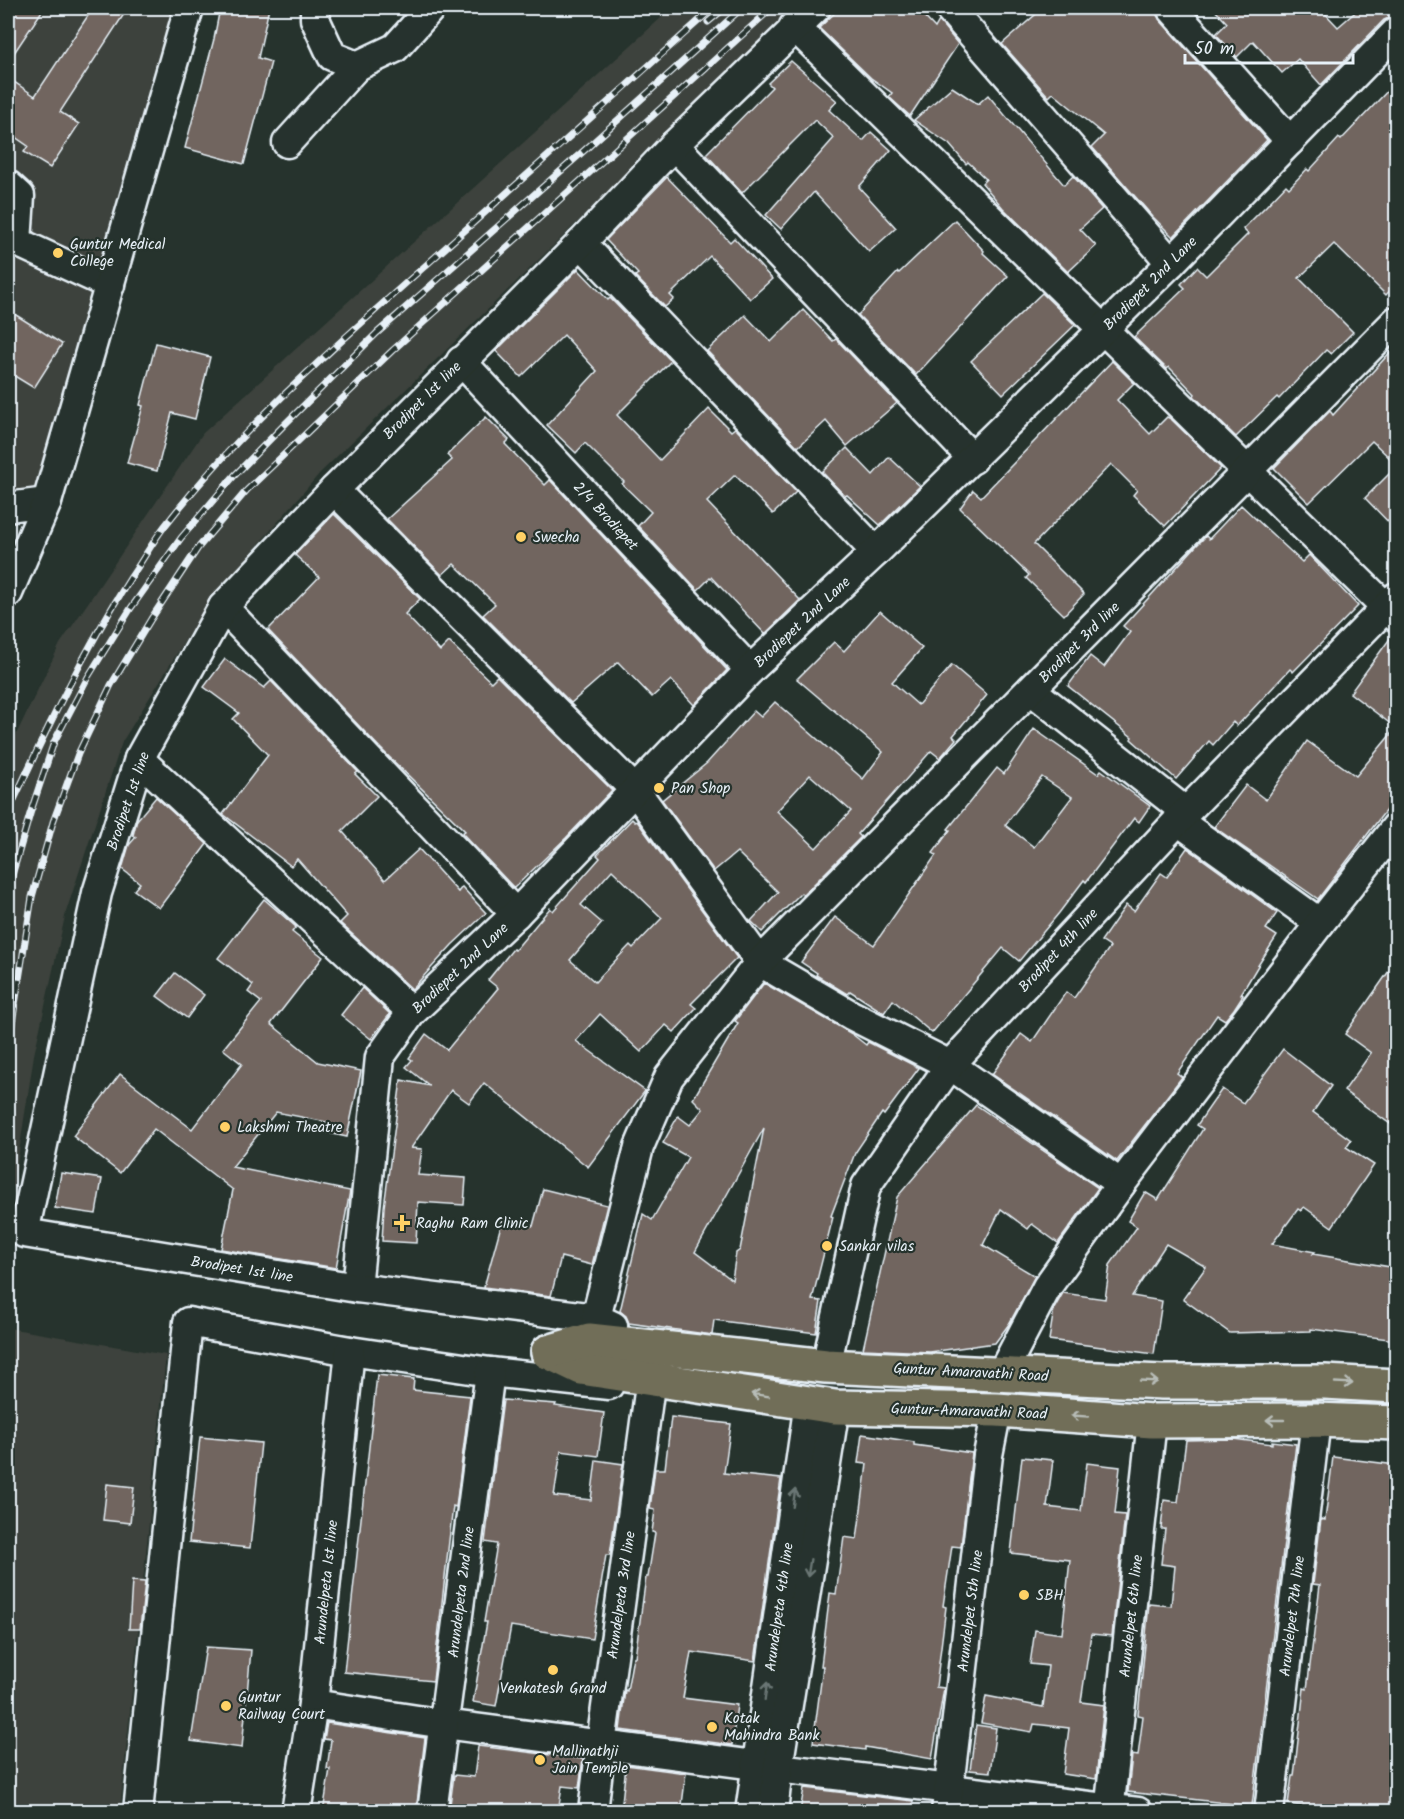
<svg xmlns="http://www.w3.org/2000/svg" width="1404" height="1819" font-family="Kalam,sans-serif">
	<rect width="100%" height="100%" fill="#26332d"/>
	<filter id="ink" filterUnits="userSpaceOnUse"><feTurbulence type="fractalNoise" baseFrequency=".0167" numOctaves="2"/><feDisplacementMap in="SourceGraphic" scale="12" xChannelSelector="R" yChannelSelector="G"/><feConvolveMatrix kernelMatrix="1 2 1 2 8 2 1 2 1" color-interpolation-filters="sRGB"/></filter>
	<g filter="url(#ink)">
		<g fill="#3c423c">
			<polygon points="8,8 173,8 46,498 8,502"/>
			<polygon points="672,8 804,8 672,130 320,473 209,602 122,742 66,912 34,1055 8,1223 8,751 60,644 203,433"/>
			<polygon points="8,1328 166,1355 120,1811 8,1811"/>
		</g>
		<g fill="#71655e" stroke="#e8f1f8" stroke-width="1.5" fill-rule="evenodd">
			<polygon points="8,8 44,8 8,62"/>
			<polygon points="93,8 128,8 60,112 79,124 50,168 24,152 28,146 8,132 8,78 35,96"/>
			<polygon points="220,8 269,8 258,58 271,62 244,164 185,148 214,39"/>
			<polygon points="840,8 916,8 935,28 939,21 958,44 910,116 889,97 892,93 871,78 819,28"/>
			<polygon points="1043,8 1155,8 1159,19 1267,140 1173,237 1153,217 1092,147 1104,135 1053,93 1049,97 1002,44"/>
			<polygon points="1213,8 1320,8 1338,27 1360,8 1387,8 1394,16 1384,20 1321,85 1298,59 1282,73 1253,41 1237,57 1216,34 1227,23"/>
			<polygon points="791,61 837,101 829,110 863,141 871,132 891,150 859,187 896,228 869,252 814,192 781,229 766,215 834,138 815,120 742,193 706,154 772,87 768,83"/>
			<polygon points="1396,82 1396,284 1386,295 1334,244 1299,278 1353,332 1331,354 1326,350 1279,399 1277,397 1236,437 1194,396 1195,394 1169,367 1167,369 1134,337 1185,288 1181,284 1197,267 1206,276 1248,234 1243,229 1266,206 1286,185 1289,188 1307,169 1309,171 1339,138 1341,140"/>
			<polygon points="952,87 978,104 988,95 1064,185 1073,176 1102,209 1080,229 1096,246 1068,272 1003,208 982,183 986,179 968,162 966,164 949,144 914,120"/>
			<polygon points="667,177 730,242 734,238 772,279 750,299 710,256 670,295 674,299 665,307 635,276 638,274 606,240"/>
			<polygon points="955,220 984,251 983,253 1008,276 916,375 858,315 898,272 899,273"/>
			<polygon points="578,269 608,300 610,298 671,361 617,415 660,460 709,409 731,431 735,428 796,492 773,514 735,475 707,502 800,600 765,634 711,577 698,590 638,526 651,512 622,484 624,482 585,443 576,453 547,425 597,371 564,335 521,377 496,351"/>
			<polygon points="1042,293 1075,325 1003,394 971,361"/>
			<polygon points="8,310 62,344 34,388 8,372"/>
			<polygon points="803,310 833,341 836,339 897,403 847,446 826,421 798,447 707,351 745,315 771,342"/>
			<polygon points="156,343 210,357 195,419 172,413 157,471 127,463 143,406 140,405"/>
			<polygon points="1396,346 1396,464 1372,441 1309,503 1274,468 1330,411 1333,415"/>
			<polygon points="1112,361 1134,383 1117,400 1150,434 1167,417 1171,419 1221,468 1165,526 1133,495 1137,490 1111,464 1034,544 1084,594 1064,615 1026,578 1029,575 960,508 973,490 981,497"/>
			<polygon points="486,417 509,440 505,444 545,485 550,480 727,670 694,705 671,680 652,697 618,662 571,703 483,615 495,604 454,564 442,575 387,519 452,460 447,455"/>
			<polygon points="847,448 873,475 889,457 920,486 880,525 847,495 845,496 822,472"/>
			<polygon points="1396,467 1396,530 1365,498"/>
			<polygon points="1241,505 1302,562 1309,555 1358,606 1293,672 1290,669 1237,726 1233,722 1213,745 1209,741 1176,779 1131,739 1132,737 1068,686 1090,656 1104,667 1130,632 1123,626 1197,545 1206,536 1209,539"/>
			<polygon points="334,514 420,599 405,614 440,651 449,642 491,682 497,676 612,790 566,838 514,888 462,833 465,831 381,749 268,630 319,577 295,555"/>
			<path d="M880 611 922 648 892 682 918 705 952 665 987 695 953 736 956 739 940 758 931 751 858 834 861 837 803 895 801 893 762 932 751 921 778 892 737 852 714 871 662 800 707 763 754 711 761 717 775 702 863 779 883 752 797 679 834 642 844 651ZM810 775 851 811 816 848 777 811Z"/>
			<polygon points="1394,633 1396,633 1396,797 1318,899 1214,827 1246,785 1266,800 1307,741 1356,776 1396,728 1350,693"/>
			<polygon points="225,659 264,688 271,681 358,772 355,774 377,796 342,831 385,880 419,849 458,892 462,887 486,913 452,945 412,989 340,923 347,916 297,859 291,866 223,814 268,755 233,719 239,713 204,687"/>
			<path d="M1034 729 1098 774 1101 770 1150 806 1139 822 1134 818 1086 882 1084 880 1059 913 1019 961 1003 948 932 1033 893 1000 884 1013 850 991 847 994 816 975 817 973 801 962 835 917 874 945 936 855 933 853 950 830 948 829 997 768 1004 774ZM1042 777 1072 797 1034 847 1005 825Z"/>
			<polygon points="156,797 207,844 159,908 134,890 140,883 122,869 129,845 136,837 133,835 137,820"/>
			<path d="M632 819 635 822 637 821 737 958 691 1004 696 1008 674 1032 666 1025 641 1052 600 1014 576 1041 645 1091 588 1167 484 1083 469 1103 451 1090 411 1148 422 1149 418 1175 466 1178 464 1205 418 1202 416 1243 382 1241 384 1207 401 1080 430 1086 406 1067 412 1060 409 1058 426 1034 447 1050 498 988 488 980 513 949 515 950 550 908 553 911 568 894 600 858 597 855ZM612 870 662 918 633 948 630 945 595 982 570 960 602 923 581 905Z"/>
			<polygon points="1187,848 1277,913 1266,929 1277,936 1259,964 1241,994 1243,995 1234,1009 1225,1020 1217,1015 1177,1073 1182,1077 1117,1161 992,1074 1021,1034 1032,1042 1066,992 1074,998 1110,947 1101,941 1126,905 1134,911 1161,873 1167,877"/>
			<polygon points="264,899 296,927 292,932 323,957 271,1024 318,1062 361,1071 347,1137 324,1132 327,1122 276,1112 232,1167 350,1191 336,1268 221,1249 233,1190 154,1129 120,1173 73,1136 120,1074 192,1129 242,1064 223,1049 261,1002 248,992 253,985 218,958"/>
			<polygon points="1396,961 1396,1128 1344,1091 1371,1053 1345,1034"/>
			<polygon points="175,973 204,995 187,1018 157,996"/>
			<path d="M764 983 852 1034 866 1045 868 1042 919 1068 884 1115 882 1113 855 1153 831 1216 833 1217 812 1300 821 1301 816 1333 714 1320 712 1335 629 1323 626 1316 620 1311 643 1214 652 1220 688 1157 663 1143 678 1116 690 1125 703 1109 693 1099 738 1023 735 1021ZM764 1128 740 1250 736 1253 732 1280 695 1252Z"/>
			<polygon points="362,988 390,1014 371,1039 341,1015"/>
			<polygon points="1283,1049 1331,1086 1313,1112 1351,1140 1346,1147 1374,1165 1332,1227 1304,1207 1301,1211 1298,1209 1272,1244 1315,1252 1313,1254 1396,1268 1396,1340 1311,1329 1311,1331 1230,1333 1183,1299 1206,1267 1166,1244 1132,1296 1162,1301 1154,1354 1049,1340 1054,1309 1063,1293 1105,1299 1110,1265 1137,1227 1128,1221 1145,1192 1158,1200 1203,1129 1197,1125 1222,1089 1243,1103"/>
			<polygon points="976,1105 1098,1188 1058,1243 1032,1224 1028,1229 1001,1209 983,1245 1035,1276 1009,1324 995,1343 930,1352 863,1349 897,1197"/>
			<polygon points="61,1173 102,1179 96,1214 55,1208"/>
			<polygon points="543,1189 607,1205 592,1265 561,1257 551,1296 484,1287 503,1218 533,1226"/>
			<polygon points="377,1375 414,1379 413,1390 470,1396 456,1507 453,1506 433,1681 344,1672"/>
			<polygon points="503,1400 556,1404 555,1406 604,1413 598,1456 561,1451 554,1496 591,1500 596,1460 623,1464 610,1555 606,1555 592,1639 511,1626 496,1706 473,1702 487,1622 484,1622 497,1544 485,1542"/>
			<polygon points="671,1417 731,1424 724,1473 781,1479 755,1661 691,1652 683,1698 737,1705 732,1745 620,1730 625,1690 627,1691 633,1657 635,1657 646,1577 648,1577 655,1533 652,1532 655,1510 650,1509 655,1469 665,1469"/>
			<polygon points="862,1434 914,1442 914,1445 972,1453 961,1547 952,1546 943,1606 946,1607 936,1687 944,1688 932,1759 865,1747 865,1750 813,1743 823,1666 821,1666 830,1593 836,1594 844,1537 857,1539 867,1464 858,1463"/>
			<polygon points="200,1437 261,1443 250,1548 189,1542"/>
			<polygon points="1233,1439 1272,1444 1272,1441 1296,1444 1252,1806 1128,1792 1132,1755 1138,1756 1143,1716 1138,1715 1149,1604 1171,1606 1175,1566 1161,1564 1165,1529 1161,1529 1164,1500 1178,1502 1186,1440"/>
			<polygon points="1022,1457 1053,1460 1047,1507 1081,1511 1087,1463 1120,1467 1115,1514 1125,1515 1112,1636 1091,1634 1081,1702 1104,1705 1096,1779 1063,1774 1069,1728 1034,1724 1032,1732 981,1723 986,1696 1043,1707 1048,1666 1030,1664 1035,1630 1062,1634 1070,1560 1011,1553"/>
			<polygon points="1333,1457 1396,1465 1396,1812 1351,1812 1288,1804 1292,1776 1294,1776 1304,1688 1307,1689 1320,1585 1313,1584 1321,1519 1325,1520"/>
			<polygon points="107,1484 134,1487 130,1523 103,1520"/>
			<polygon points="132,1581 145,1582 140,1629 129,1629"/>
			<polygon points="206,1647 251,1650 242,1748 191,1741"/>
			<polygon points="327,1723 425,1738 416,1812 323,1812 330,1769 327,1769 331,1740 324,1739"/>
			<polygon points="976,1725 996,1728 990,1772 970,1770"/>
			<polygon points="478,1746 583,1759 579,1788 562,1786 558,1812 449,1812 454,1775 474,1777"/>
			<polygon points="626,1765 686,1773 681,1812 621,1812"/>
			<polygon points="804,1788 913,1801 912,1812 800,1812"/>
		</g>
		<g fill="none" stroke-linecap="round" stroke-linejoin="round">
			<defs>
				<g id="minor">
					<polyline points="315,8 315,19 332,56 357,66 395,48 431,8"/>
					<polyline points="949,8 1171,263"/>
					<polyline points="1171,8 1290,141"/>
					<polyline points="794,26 1396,617"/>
					<polyline points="287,143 357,66"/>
					<polyline points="674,145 973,459"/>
					<polyline points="8,185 20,196 17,242"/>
					<polyline points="17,242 110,285"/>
					<polyline points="581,243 876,552"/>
					<polyline points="461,361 750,670"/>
					<polyline points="334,490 635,790 760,962 851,1015 950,1065 1121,1184"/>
					<polyline points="8,507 47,502"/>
					<polyline points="8,593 47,502 189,8"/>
					<polyline points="223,607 516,914"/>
					<polyline points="1031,690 1186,812"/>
					<polyline points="139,759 412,1012"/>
					<polyline points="1178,821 1320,923"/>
					<polyline points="357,1288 380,1057 412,1012 516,914 750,670 876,552 1171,263 1396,32"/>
					<polyline points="596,1318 357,1288 24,1233 97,893 139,759 223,607 334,490 581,243 674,145 816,8"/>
					<polyline points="613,1326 596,1318 639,1147 669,1077 760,962 1396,321"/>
					<polyline points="826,1366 866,1186 950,1065 1186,812 1396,597"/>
					<polyline points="1002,1373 1047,1287 1121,1184 1320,923 1396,827"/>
					<polyline points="313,1704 444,1724 778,1768 1138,1812"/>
					<polyline points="138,1812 188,1322 350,1351 490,1372 609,1385"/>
					<polyline points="296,1812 313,1704 350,1351"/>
					<polyline points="432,1812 490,1372"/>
					<polyline points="593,1812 601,1744 651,1378"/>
					<polyline points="750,1812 809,1402"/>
					<polyline points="773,1812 778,1768 835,1407"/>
					<polyline points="946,1812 988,1455 997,1410"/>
					<polyline points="1109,1812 1152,1421"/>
					<polyline points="1269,1812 1316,1420"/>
				</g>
				<g id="major">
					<polyline points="548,1352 581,1368 835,1407 997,1410 1152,1421 1316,1420 1396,1423"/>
					<polyline points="548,1352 589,1340 826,1366 1162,1382 1325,1382 1396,1386"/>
				</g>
			</defs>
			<use href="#minor" stroke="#e8f1f8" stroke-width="33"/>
			<use href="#major" stroke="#e8f1f8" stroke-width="38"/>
			<use href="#minor" stroke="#26332d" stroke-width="28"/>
			<use href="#major" stroke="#716e59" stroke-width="33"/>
			<defs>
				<g id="rail">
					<polyline points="708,22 725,8"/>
					<path d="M8 813C45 732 83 652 131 577 142 561 152 543 164 527 240 429 333 348 425 266 521 180 618 94 713 8"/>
					<polyline points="8,889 30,814 54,742 88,677 131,608 181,538 234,476 283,426 377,333 587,148 742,8"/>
					<polyline points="8,1049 32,897 53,822 78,754 111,685 151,619 198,548 247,490 393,350 772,8"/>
				</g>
			</defs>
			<use href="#rail" stroke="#e8f1f8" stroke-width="7"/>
			<use href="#rail" stroke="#26332d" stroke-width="4.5" stroke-dasharray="14" stroke-linecap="butt"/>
		</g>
		<defs><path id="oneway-shaft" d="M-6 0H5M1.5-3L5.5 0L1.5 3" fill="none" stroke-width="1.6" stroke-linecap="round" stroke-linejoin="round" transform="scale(1.5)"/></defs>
		<g stroke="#b8bdb8">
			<use href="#oneway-shaft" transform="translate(1149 1381) rotate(3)"/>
			<use href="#oneway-shaft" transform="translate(1344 1383) rotate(3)"/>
			<use href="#oneway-shaft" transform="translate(760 1395) rotate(-171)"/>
			<use href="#oneway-shaft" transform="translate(1080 1416) rotate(-176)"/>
			<use href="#oneway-shaft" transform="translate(1275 1420) rotate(180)"/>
		</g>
		<g stroke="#6a7674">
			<use href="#oneway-shaft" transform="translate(794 1498) rotate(-82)"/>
			<use href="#oneway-shaft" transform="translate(809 1568) rotate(99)"/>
			<use href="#oneway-shaft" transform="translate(766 1691) rotate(-82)"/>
		</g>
	</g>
	<g fill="#ffd166" stroke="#26332d" stroke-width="2">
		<circle cx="58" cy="253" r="6"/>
		<circle cx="521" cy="537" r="6"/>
		<circle cx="659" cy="788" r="6"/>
		<circle cx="225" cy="1127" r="6"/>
		<path d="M399 1214h6v6h6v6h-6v6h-6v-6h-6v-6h6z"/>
		<circle cx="827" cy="1246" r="6"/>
		<circle cx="1024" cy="1595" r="6"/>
		<circle cx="553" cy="1670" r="6"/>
		<circle cx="226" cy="1706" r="6"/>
		<circle cx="712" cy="1727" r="6"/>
		<circle cx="540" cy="1760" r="6"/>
	</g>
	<g text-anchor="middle" stroke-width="4.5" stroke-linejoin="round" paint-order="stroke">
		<g font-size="15" fill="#e8f1f8" stroke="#26332d" text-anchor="start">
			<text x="70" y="249">Guntur Medical<tspan x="70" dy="17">College</tspan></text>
			<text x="533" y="542">Swecha</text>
			<text x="671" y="793">Pan Shop</text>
			<text x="237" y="1132">Lakshmi Theatre</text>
			<text x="416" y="1228">Raghu Ram Clinic</text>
			<text x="839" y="1251">Sankar vilas</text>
			<text x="1036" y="1600">SBH</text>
			<text x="553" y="1693" text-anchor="middle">Venkatesh Grand</text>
			<text x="238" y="1702">Guntur<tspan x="238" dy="17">Railway Court</tspan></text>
			<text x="724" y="1723">Kotak<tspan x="724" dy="17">Mahindra Bank</tspan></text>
			<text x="552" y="1756">Mallinathji<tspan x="552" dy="17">Jain Temple</tspan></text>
		</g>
		<g font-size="15" fill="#e8f1f8" stroke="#26332d">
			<text transform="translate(1150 283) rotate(-45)" y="5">Brodiepet 2nd Lane</text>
			<text transform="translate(422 400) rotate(-45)" y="5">Brodipet 1st line</text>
			<text transform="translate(606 516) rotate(47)" y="5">2/4 Brodiepet</text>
			<text transform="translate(802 622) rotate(-43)" y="5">Brodiepet 2nd Lane</text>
			<text transform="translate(1079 642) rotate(-45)" y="5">Brodipet 3rd line</text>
			<text transform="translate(128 801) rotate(-71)" y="5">Brodipet 1st line</text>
			<text transform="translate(1058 950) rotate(-47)" y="5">Brodipet 4th line</text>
			<text transform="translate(460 968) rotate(-43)" y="5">Brodiepet 2nd Lane</text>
			<text transform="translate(242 1269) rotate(9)" y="5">Brodipet 1st line</text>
			<text transform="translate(971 1372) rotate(3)" y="5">Guntur Amaravathi Road</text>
			<text transform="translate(969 1411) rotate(2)" y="5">Guntur-Amaravathi Road</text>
			<text transform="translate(326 1582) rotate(-84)" y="5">Arundelpeta 1st line</text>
			<text transform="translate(461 1592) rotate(-83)" y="5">Arundelpeta 2nd line</text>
			<text transform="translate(621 1595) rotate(-82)" y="5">Arundelpeta 3rd line</text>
			<text transform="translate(779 1607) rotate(-82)" y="5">Arundelpeta 4th line</text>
			<text transform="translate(970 1611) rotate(-83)" y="5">Arundelpet 5th line</text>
			<text transform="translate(1131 1616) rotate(-84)" y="5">Arundelpet 6th line</text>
			<text transform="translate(1292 1616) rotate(-83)" y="5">Arundelpet 7th line</text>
		</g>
	</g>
	<rect width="1404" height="1819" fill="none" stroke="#26332d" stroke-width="30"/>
	<rect x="15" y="15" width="1374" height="1789" fill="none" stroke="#e8f1f8" stroke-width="2" filter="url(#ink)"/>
	<path d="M1185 54v9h168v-9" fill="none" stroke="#e8f1f8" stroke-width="3"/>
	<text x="1194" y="54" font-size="18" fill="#e8f1f8" stroke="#26332d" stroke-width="4.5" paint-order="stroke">50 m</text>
</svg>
